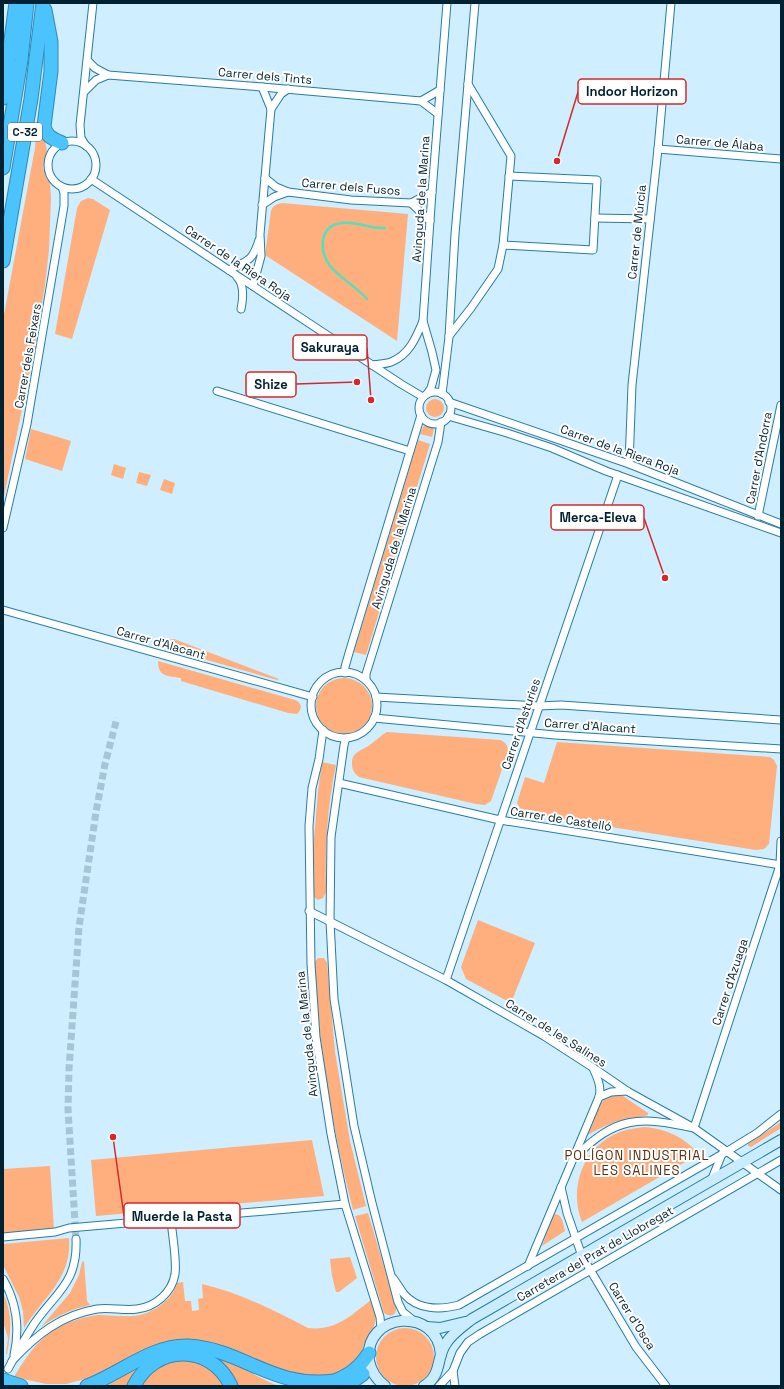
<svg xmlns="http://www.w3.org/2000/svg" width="784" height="1389" font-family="'Space Grotesk',sans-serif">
	<rect width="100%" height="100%" fill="#cfeeff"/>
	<g fill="#feaf7d">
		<polygon points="38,117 40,117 47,151 44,160 43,168 45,175 50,183 51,197 49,250 45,285 32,361 3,501 3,320 35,148"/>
		<polygon points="88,198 93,199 110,210 72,339 55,334 77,208 81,201"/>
		<path d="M282 203 408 214 397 341 265 255 271 211C273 205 277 204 282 203Z"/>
		<circle cx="435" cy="408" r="9"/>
		<polygon points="425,425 434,428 432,437 420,434 423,427"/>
		<polygon points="31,429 71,441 62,471 25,459"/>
		<polygon points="418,440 430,444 366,655 354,652"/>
		<polygon points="114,464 126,468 123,479 111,475"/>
		<polygon points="139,472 151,475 147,486 136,483"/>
		<polygon points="164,479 175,483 172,494 160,490"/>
		<polygon points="169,639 174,639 279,679 277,680 162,647 165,642"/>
		<path d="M158 661 295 700C303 704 302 709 297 714L288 713 181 681V678C168 676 158 677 158 661Z"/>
		<circle cx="344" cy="706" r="28"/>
		<path d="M387 732 500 740C506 742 508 746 508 752L491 801 485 805 476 804 359 777C354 773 352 770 352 763 352 751 364 750 371 744 377 740 381 735 387 732Z"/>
		<polygon points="557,742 770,757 774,760 777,766 769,844 764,849 756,850 523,813 517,803 525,777 544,783"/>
		<path d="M322 762 336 765C327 807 325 850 326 892L323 898 318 900 313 896V851L318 791Z"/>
		<polygon points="478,920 535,943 511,1003 466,979 461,967"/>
		<path d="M318 958H324L327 963 335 1052 350 1141 366 1206 353 1210C332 1128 319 1047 314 963Z"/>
		<path d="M615 1095 623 1096 648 1113V1115C642 1117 636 1117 629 1118 615 1121 601 1127 588 1135L600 1104 606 1098Z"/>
		<polygon points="781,1122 781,1128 751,1147 748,1146 748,1144"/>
		<path d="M645 1127C667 1129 684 1137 699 1154L582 1222C568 1187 584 1145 620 1132 628 1129 637 1128 645 1127Z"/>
		<polygon points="312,1140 324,1196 96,1216 91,1160"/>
		<polygon points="50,1166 54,1230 3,1234 3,1169"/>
		<path d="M368 1213 396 1307C397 1315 390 1318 384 1313L355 1216Z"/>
		<path d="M555 1214C563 1215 563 1224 565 1231L542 1246 552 1218Z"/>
		<path d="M69 1238C72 1279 44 1296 24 1328L23 1311 19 1297 3 1265V1244Z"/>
		<polygon points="350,1257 357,1278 339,1292 336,1292 332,1276 330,1259"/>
		<path d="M84 1261 87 1301 90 1305C72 1309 56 1316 41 1327L70 1293 79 1275 82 1262Z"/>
		<path d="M183 1282 185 1301H191L192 1311 199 1310 198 1299 203 1298 202 1284C240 1293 274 1310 308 1328 336 1331 350 1316 371 1300L376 1316 374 1327 364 1344 360 1359 339 1373 328 1377 296 1378 230 1350 208 1342 190 1339 166 1341 147 1349 93 1377 66 1384H46L14 1377C26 1357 39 1337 61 1326 72 1321 87 1316 99 1315 110 1315 122 1317 133 1316 150 1315 173 1301 177 1283Z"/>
		<path d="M3 1293C13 1313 11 1333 7 1354H6L8 1338 3 1322Z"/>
		<circle cx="405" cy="1357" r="29"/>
		<path d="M211 1355C235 1362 255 1377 279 1386H236Z"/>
		<path d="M173 1360C203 1361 207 1363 225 1386H141L155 1367Z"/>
		<polygon points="146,1361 129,1386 99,1386"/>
	</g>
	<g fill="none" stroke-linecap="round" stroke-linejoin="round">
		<path stroke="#51e1bd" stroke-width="2.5" d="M367 299C351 280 319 270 323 240 325 229 332 224 342 223 357 221 371 229 385 228"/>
		<polyline stroke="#a6c5d6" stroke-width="7" stroke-dasharray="7 3.5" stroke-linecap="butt" points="76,1239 68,1109 69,1069 79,927 96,812 105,764 117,718"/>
		<defs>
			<g id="street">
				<polyline points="88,61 95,68 108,75 262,87 421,101 438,114"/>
				<polyline points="85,91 96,80 108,75"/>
				<polyline points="421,101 440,90"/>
				<polyline points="271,109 281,94 288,89"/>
				<circle cx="72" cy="165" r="24"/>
				<polyline points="86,146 81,138 80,125 93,3"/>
				<polyline points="658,149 781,159"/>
				<polyline points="265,178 276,187 288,192 351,200 411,203 432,192"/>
				<polyline points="91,179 401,384 423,397"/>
				<polyline points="411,203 430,221"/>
				<polyline points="262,205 274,197 288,192"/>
				<polyline points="595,218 650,219"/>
				<polyline points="503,245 593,250 597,180 509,176"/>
				<path d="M229 270C248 260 252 262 259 240"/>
				<path d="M237 277C245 285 243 299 241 309"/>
				<polyline points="253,286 261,256 260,234 271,109 262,87"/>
				<polyline points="449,336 471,308 498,269 503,245 511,156 468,84"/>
				<path d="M372 365C378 364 386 364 391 362 409 355 416 338 423 321"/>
				<polyline points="217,391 410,451"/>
				<circle cx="435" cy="408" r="16"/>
				<polyline points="427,394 431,388 436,370 432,352 423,321 432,192 447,3"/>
				<polyline points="442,394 449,337 455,234 475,3"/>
				<polyline points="449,402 629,464 781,524"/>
				<polyline points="448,416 507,433 552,448 606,471 781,533"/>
				<polyline points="629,464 632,385 658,149 671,3"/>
				<polyline points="758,516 781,405"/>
				<polyline points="3,528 27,424 64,206 64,193 62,187"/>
				<polyline points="3,610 313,697"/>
				<circle cx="344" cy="705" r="33"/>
				<polyline points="345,673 345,667 349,653 421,415"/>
				<polyline points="366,680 366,674 438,442 441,422"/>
				<polyline points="376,697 539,706 561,705 781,720"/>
				<polyline points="374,718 555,735 781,749"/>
				<polyline points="323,730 319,759 312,788 309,826 311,964 316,1037 331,1134 345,1204 380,1317 381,1329"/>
				<polyline points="346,738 344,745 331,837 330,921 334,999 354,1126 372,1203 398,1302 403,1312 414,1321"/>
				<polyline points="339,783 500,820 781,865"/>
				<polyline points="309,911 446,980 544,1036 592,1067 627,1091 694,1128 781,1190"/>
				<polyline points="446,980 618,475"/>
				<polyline points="599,1097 611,1092 627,1091"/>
				<path d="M574 1158C616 1116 638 1116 694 1128L780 865 781 841"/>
				<polyline points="711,1181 722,1154"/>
				<polyline points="561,1187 567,1213 582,1256 636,1347 666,1386"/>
				<polyline points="3,1237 55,1232 69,1228 345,1204"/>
				<path d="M528 1266 599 1097C602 1087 597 1077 593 1068"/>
				<path d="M393 1278C397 1283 400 1289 404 1294 418 1310 440 1310 459 1305L726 1152 757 1133 781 1114"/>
				<path d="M3 1279C17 1303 20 1328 14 1355"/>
				<path d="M12 1361C36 1335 61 1315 97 1309 110 1307 124 1311 137 1309 155 1307 172 1293 175 1274 177 1259 172 1235 171 1219"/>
				<path d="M8 1369C16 1354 25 1338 34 1324 56 1292 78 1283 76 1239"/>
				<polyline points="453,1371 455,1386"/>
				<polyline points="439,1386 453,1371 460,1353 468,1342 480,1334 781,1160"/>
			</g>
			<g id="secondary">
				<polyline points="427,1327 440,1328 465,1322"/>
				<path d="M385 1386C377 1380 371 1371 369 1361 363 1312 438 1305 441 1355"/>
				<path d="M424 1386C442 1375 436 1360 445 1345 451 1334 463 1326 472 1319L781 1140"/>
			</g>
			<g id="highway">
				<path d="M45 10 51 42V71L44 126C46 137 54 139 62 143"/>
				<polyline points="3,98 16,3"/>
				<polyline points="3,168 21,60 27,3"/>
				<polyline points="3,261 31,99 43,3"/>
				<polyline points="3,1380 21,1386"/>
				<path d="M87 1386C120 1374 151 1345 188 1346 243 1349 272 1389 334 1381 350 1375 360 1367 369 1353"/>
				<path d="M134 1386C155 1344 211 1343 231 1386"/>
				<polyline points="346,1386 363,1374"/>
			</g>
		</defs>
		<use href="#street" stroke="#277ca4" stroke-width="9"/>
		<use href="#secondary" stroke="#277ca4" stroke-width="12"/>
		<use href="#highway" stroke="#318ab5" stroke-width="15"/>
		<use href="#street" stroke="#fff" stroke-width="7"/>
		<use href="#secondary" stroke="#c9edfe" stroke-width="10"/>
		<use href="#highway" stroke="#4bc3fc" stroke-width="13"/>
	</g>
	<g text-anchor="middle" stroke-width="4" stroke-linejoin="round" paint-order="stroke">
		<rect fill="#fff" stroke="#4c646f" stroke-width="1" x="8" y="123" width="34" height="18" rx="3"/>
		<g font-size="11" font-weight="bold" fill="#002131">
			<text x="25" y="136">C-32</text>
		</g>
		<g font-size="12" fill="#002131" stroke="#fff">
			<text transform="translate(265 76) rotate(5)" y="4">Carrer dels Tints</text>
			<text transform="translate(720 143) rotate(5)" y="4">Carrer de Álaba</text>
			<text transform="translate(351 187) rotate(5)" y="4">Carrer dels Fusos</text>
			<text transform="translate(421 199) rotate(-86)" y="4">Avinguda de la Marina</text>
			<text transform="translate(637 232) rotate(-84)" y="4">Carrer de Múrcia</text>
			<text transform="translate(238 263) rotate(34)" y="4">Carrer de la Riera Roja</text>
			<text transform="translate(28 356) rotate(-80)" y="4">Carrer dels Feixars</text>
			<text transform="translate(620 450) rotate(20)" y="4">Carrer de la Riera Roja</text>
			<text transform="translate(759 458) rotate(-79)" y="4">Carrer d'Andorra</text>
			<text transform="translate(394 548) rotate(-73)" y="4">Avinguda de la Marina</text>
			<text transform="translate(161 643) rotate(16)" y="4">Carrer d'Alacant</text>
			<text transform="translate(521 724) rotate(-71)" y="4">Carrer d'Asturies</text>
			<text transform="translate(590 726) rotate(4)" y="4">Carrer d'Alacant</text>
			<text transform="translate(561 819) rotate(9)" y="4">Carrer de Castelló</text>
			<text transform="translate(730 982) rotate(-72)" y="4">Carrer d'Azuaga</text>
			<text transform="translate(556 1033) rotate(32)" y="4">Carrer de les Salines</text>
			<text transform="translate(307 1034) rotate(-96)" y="4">Avinguda de la Marina</text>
			<text transform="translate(595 1254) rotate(-30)" y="4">Carretera del Prat de Llobregat</text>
			<text transform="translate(632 1316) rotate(58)" y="4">Carrer d'Osca</text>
		</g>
		<g font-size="13" letter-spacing="1" fill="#5c2f0c" stroke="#fff">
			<text x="637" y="1160">POLÍGON INDUSTRIAL<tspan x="637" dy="15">LES SALINES</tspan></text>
		</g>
	</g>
	<path fill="none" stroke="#d62828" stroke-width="1.5" d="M557 161L578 92M371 400L367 348M357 382L296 384M665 578L644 518M113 1137L124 1216"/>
	<g fill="#d62828" stroke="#fff" stroke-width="1.5">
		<circle cx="557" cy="161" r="4"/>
		<circle cx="371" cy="400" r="4"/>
		<circle cx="357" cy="382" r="4"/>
		<circle cx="665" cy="578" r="4"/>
		<circle cx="113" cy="1137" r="4"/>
	</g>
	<g fill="#fff" stroke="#d62828" stroke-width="1.5">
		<rect x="578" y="79" width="108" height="25" rx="4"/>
		<rect x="293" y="335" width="74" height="25" rx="4"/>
		<rect x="246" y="372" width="50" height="25" rx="4"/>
		<rect x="551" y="505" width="93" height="25" rx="4"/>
		<rect x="124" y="1203" width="116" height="25" rx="4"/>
	</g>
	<g font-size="13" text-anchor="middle" font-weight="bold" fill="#002131">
		<text x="632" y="96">Indoor Horizon</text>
		<text x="330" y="352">Sakuraya</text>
		<text x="271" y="389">Shize</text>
		<text x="598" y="522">Merca-Eleva</text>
		<text x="182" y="1221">Muerde la Pasta</text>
	</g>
	<rect width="784" height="1389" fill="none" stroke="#002131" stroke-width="8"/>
</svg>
